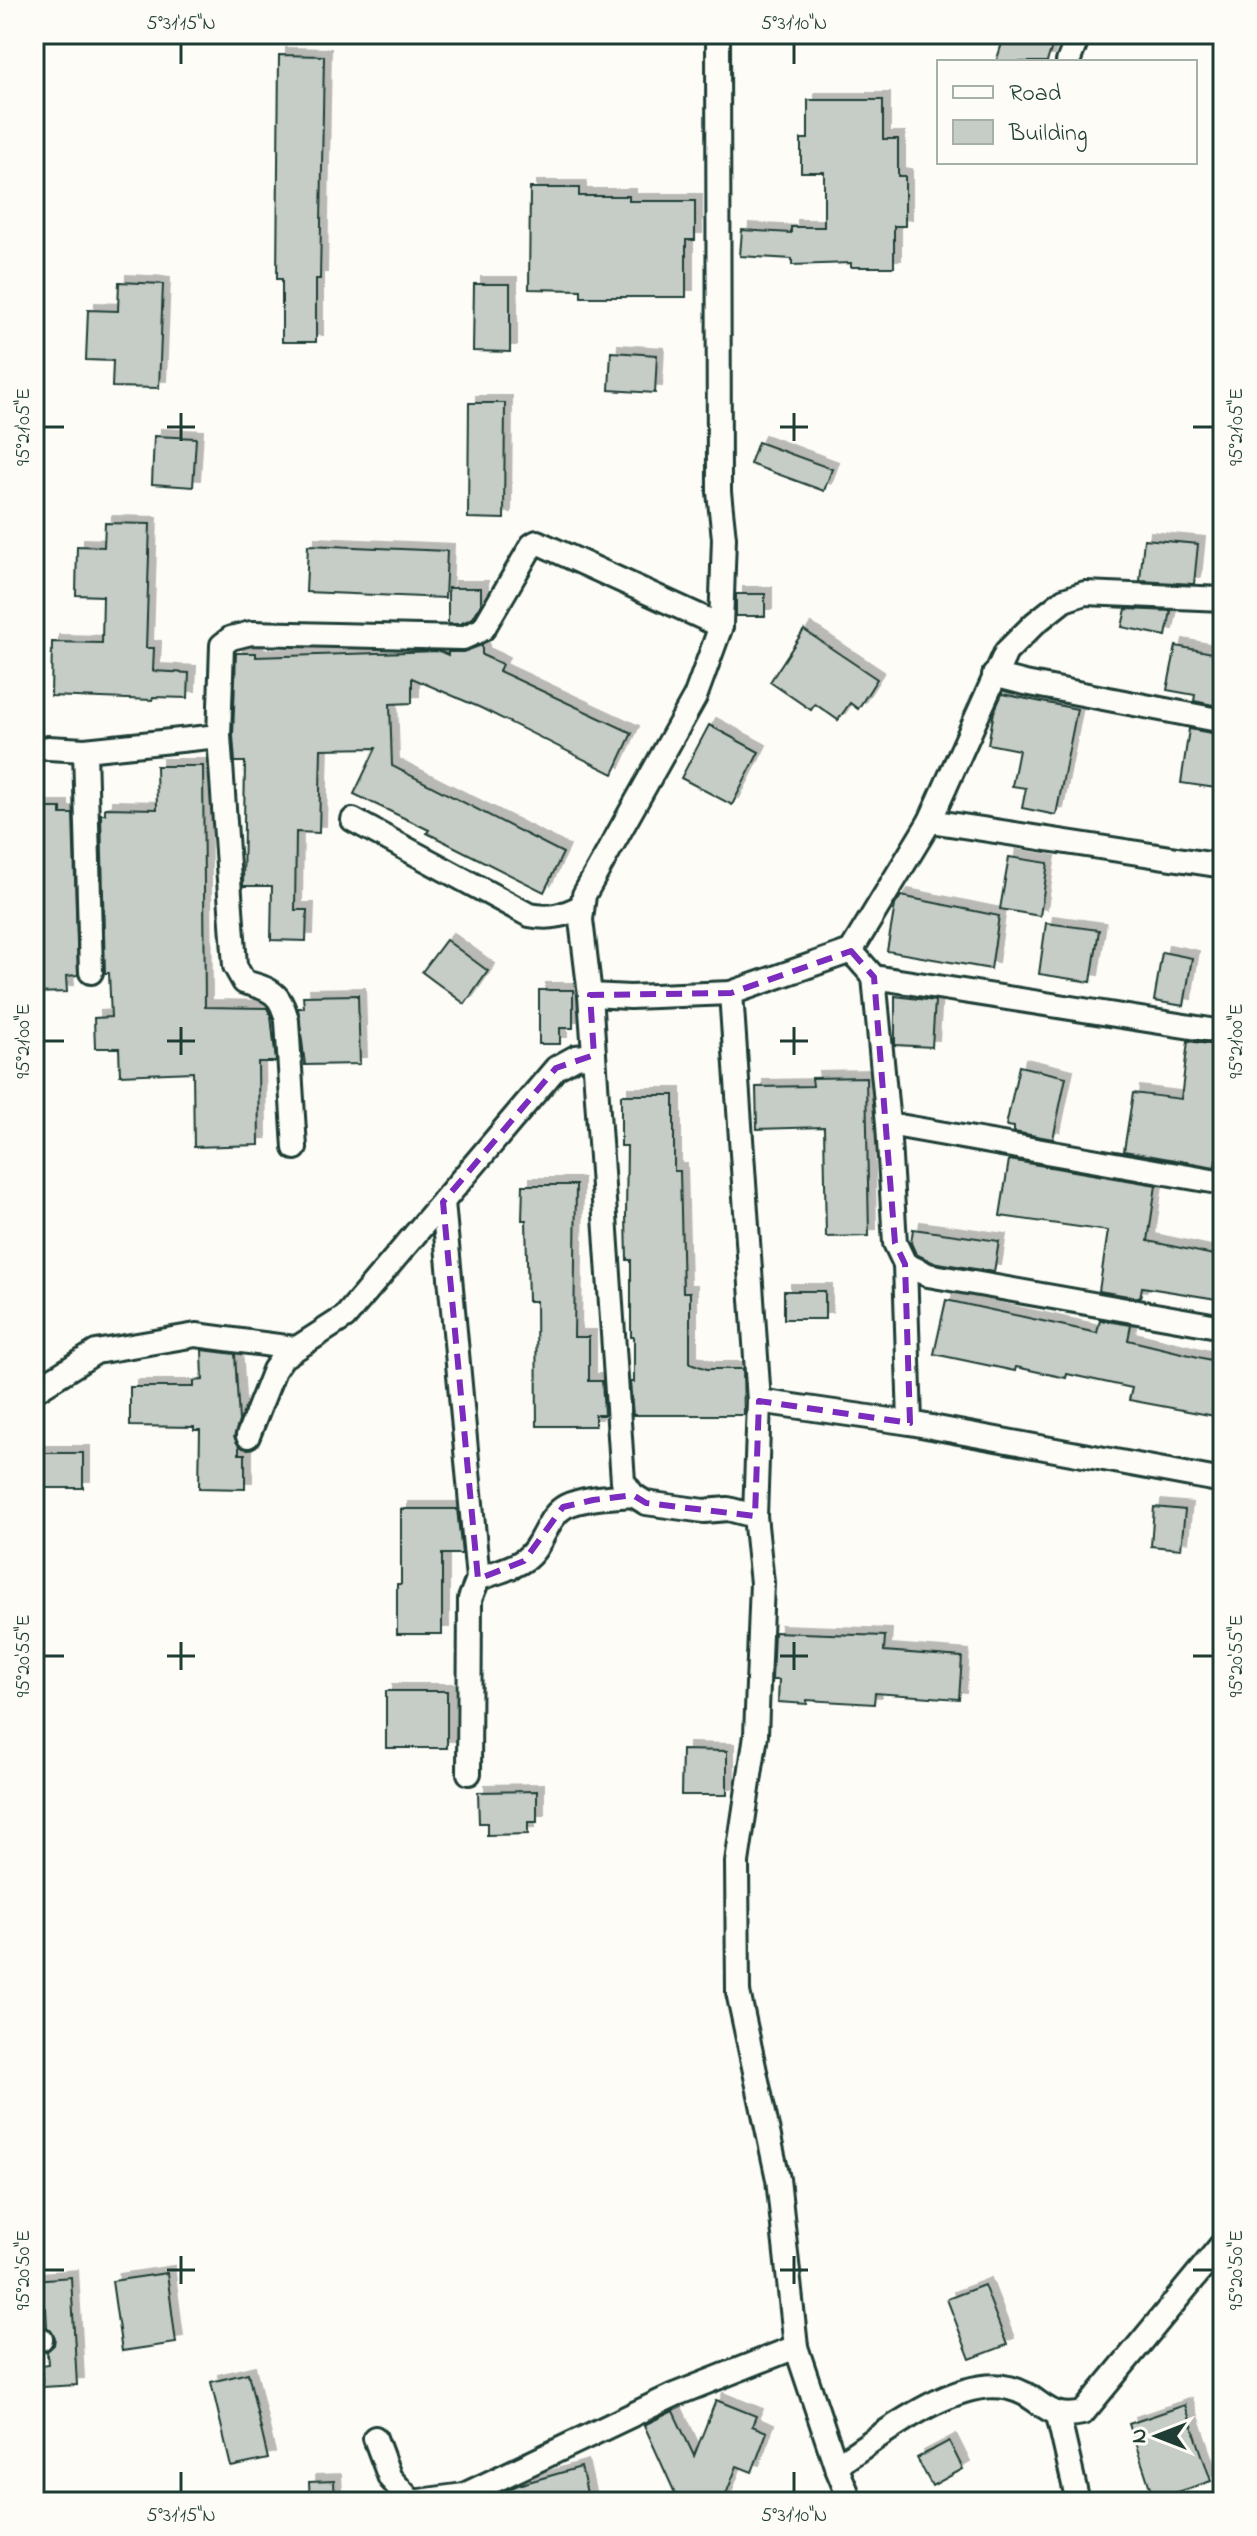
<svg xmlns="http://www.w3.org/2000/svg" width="1257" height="2536" font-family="'Indie Flower',sans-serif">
	<defs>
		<filter id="shadow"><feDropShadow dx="7" dy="-7" stdDeviation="0" flood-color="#0004"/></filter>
	</defs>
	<rect width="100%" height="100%" fill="#fdfcf7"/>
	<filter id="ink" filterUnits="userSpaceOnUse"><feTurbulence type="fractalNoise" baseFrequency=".0125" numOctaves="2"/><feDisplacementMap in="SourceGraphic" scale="16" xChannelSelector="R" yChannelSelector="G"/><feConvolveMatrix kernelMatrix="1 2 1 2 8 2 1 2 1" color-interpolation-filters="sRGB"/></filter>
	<g filter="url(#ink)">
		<g fill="#c6cdc7" stroke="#1f3d34" stroke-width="2" filter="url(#shadow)">
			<polygon points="1005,34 1056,34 1047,62 996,62"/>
			<polygon points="279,55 324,56 320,279 316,279 316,342 282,342 282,279 277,279"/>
			<polygon points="808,100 883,100 883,139 898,139 898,176 905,176 905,226 894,226 894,267 851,267 851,263 792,265 792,259 740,256 742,230 791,233 791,227 824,227 824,172 801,172 801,139 808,139"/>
			<polygon points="530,188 579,188 579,196 629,196 629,201 695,201 695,240 686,240 686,297 581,297 581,290 529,289"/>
			<polygon points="119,282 163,284 159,388 112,387 113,361 86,360 88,310 118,311"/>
			<polygon points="474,284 510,284 510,352 473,351"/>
			<polygon points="611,352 657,355 655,393 609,390"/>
			<polygon points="469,403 505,403 504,519 468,518"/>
			<polygon points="154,436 196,438 193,487 152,484"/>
			<polygon points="758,442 832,469 824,491 750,464"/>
			<polygon points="105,523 150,524 146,648 154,648 153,671 189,673 188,698 153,697 152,700 51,696 52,642 102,643 103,596 76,595 77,546 104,547"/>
			<polygon points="1144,539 1198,544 1194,584 1140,581"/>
			<polygon points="308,545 447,551 445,598 306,592"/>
			<polygon points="448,588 481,588 481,604 473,618 460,624 448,624"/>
			<rect x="736" y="594" width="29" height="22"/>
			<polygon points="1126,609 1171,611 1166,636 1122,627"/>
			<polygon points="804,630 877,679 858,709 850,703 838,720 815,704 811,710 770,682"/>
			<polygon points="482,645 482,655 502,664 499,671 632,733 613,774 481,708 412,678 412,703 390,704 392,766 563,853 544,892 427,833 429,830 354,794 376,748 321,749 319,833 296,832 295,910 307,910 306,941 271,940 272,886 243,886 245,762 235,762 233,736 236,653 256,653 256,657 439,651 448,655 448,652 463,652"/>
			<polygon points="1176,646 1223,655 1223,707 1194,701 1195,695 1167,690"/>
			<polygon points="1002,694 1077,709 1056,815 1022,808 1026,788 1012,786 1019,750 988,744 994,712"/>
			<polygon points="709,725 759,752 732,805 681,778"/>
			<polygon points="1189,729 1223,735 1223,789 1181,783"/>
			<polygon points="156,766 203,766 205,1007 267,1008 271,1016 276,1062 258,1062 259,1145 194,1147 193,1072 120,1075 119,1048 95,1048 94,1018 111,1017 109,973 105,973 101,814 105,814 105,808 157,809"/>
			<polygon points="35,808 61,808 61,814 73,814 78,975 66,976 67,992 34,993"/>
			<polygon points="1009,857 1048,863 1040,916 1000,909"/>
			<polygon points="901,896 999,916 991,969 887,951 895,905"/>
			<polygon points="1046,923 1099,930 1091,982 1039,974"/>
			<polygon points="446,940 488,971 465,1004 422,972"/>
			<polygon points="1162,952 1192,958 1184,1006 1154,1001"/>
			<polygon points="539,990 573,990 573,1028 560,1028 560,1044 539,1044"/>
			<polygon points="358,995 360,1064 305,1065 298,1008 304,1008 303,996"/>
			<polygon points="895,996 935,1001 932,1047 895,1045"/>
			<polygon points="1188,1041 1223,1046 1223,1160 1216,1159 1215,1167 1124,1151 1133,1093 1181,1099"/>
			<polygon points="1019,1066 1066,1077 1053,1139 1014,1132 1014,1127 1006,1126"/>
			<polygon points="866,1077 869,1236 826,1237 824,1127 757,1129 756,1087 813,1086 812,1078"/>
			<polygon points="621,1095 674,1095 674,1171 680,1171 683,1292 690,1292 690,1363 707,1369 743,1369 744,1415 633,1415 630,1382 634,1382 634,1337 631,1337 631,1260 627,1260 626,1215 627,1146 621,1146"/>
			<polygon points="1009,1160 1156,1185 1148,1241 1223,1257 1223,1300 1142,1287 1140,1298 1099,1291 1108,1231 1000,1216"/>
			<polygon points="523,1185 576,1185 574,1337 589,1337 589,1381 602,1381 604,1415 595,1415 595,1426 537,1426 536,1301 528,1301 526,1220 522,1220"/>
			<polygon points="913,1229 999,1241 994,1272 932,1262 916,1254 911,1243"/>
			<rect x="784" y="1291" width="41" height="28"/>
			<polygon points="946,1300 1097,1333 1100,1320 1131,1325 1128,1340 1223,1363 1220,1417 1129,1400 1132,1388 1067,1374 1066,1378 1016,1367 1015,1371 934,1354"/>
			<polygon points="202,1350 235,1354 239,1421 234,1437 239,1446 239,1454 245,1454 245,1489 199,1488 200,1430 194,1430 194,1427 130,1426 130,1387 194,1387 194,1381 203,1380"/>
			<rect x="35" y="1453" width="48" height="35"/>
			<polygon points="1154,1507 1185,1510 1181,1549 1151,1546"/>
			<polygon points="401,1509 457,1509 462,1554 442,1554 442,1634 397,1634 397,1584 401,1584"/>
			<polygon points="774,1632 885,1636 884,1651 962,1657 959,1699 875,1693 874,1704 807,1700 807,1704 778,1702 779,1680 772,1680"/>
			<rect x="386" y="1691" width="61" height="57"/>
			<polygon points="682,1750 727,1751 727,1795 681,1795"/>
			<polygon points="537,1791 537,1822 528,1822 528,1834 487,1835 487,1823 479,1823 478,1792"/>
			<polygon points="167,2273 176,2343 122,2351 112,2281"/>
			<polygon points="71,2277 77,2385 43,2387 41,2365 48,2364 47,2351 54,2345 55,2338 47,2327 46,2308 34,2308 34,2280"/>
			<polygon points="984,2285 1007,2345 970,2359 947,2299"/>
			<polygon points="248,2373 268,2459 231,2467 211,2382"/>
			<polygon points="716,2400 756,2416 752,2426 767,2432 752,2472 737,2466 723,2502 679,2502 644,2425 673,2411 694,2456"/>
			<polygon points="1185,2405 1211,2481 1154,2500 1129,2424"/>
			<polygon points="949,2441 963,2469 932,2486 917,2458"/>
			<polygon points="581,2467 589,2502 482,2502 518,2485"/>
			<polygon points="334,2481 335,2502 310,2502 309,2482"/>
		</g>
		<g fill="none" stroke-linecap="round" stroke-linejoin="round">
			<defs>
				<g id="minor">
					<polyline points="718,34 719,492 724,538 721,626 695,697 584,895 581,920 590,995 623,1481 633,1495 646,1503 704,1511 728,1509 755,1516 762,1583 756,1735 737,1862 738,1992 778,2179 796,2347 836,2466 851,2502"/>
					<polyline points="1068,62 1079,34"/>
					<polyline points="994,675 1025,683 1223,721"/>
					<polyline points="48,748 85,750 219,736"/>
					<polyline points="85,750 91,972"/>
					<path d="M353 820 529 915C550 919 563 916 582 906"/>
					<polyline points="930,821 1223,866"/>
					<polyline points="851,951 874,977 888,1124 895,1243 905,1264 928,1275 1223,1327"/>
					<polyline points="874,977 1223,1032"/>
					<polyline points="731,993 759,1401 755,1516"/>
					<polyline points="590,995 630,997 731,993 851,951 930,821 1006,652 1035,623 1064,600 1085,593 1223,599"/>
					<polyline points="888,1124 1223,1183"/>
					<path d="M295 1148 287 1021C281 993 271 989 244 982L235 966 219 736 222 645 231 638 251 633 463 638 483 629 532 545 537 542 721 626"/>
					<polyline points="443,1202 478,1579"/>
					<polyline points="905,1264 910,1423"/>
					<polyline points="34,1391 96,1352 196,1335 294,1348"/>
					<polyline points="759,1401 910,1423 1223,1481"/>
					<polyline points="248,1436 274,1370 283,1357 345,1317 556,1068 576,1057 594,1055"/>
					<path d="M469 1773 470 1599 478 1579C492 1573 512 1569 524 1560 543 1548 546 1516 566 1506 585 1497 612 1497 633 1495"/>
					<polyline points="34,2340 41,2339"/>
					<polyline points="1058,2415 1078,2502"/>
					<polyline points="375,2438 390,2478 412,2502 464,2495 674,2395 796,2347"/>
					<path d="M836 2466C878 2437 956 2375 1009 2388 1041 2395 1045 2422 1083 2413L1223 2243"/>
				</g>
			</defs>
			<use href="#minor" stroke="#1f3d34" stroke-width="28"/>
			<use href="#minor" stroke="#fdfcf7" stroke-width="22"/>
		</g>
	</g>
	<path fill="none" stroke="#7b2cbf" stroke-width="6" stroke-dasharray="16 10" stroke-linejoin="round" d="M851 951 874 977 895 1243 905 1264 910 1423 759 1401 755 1516 646 1503 633 1495 593 1500 563 1507 524 1561 478 1579 443 1202 556 1068 594 1055 590 995 731 993Z"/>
	<path fill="none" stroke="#1f3d34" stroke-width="3" d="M181 44V64M794 44V64M181 413V441M794 413V441M44 427H64M167 427H195M780 427H808M1193 427H1213M181 1027V1055M794 1027V1055M44 1041H64M167 1041H195M780 1041H808M1193 1041H1213M181 1642V1670M794 1642V1670M44 1656H64M167 1656H195M780 1656H808M1193 1656H1213M181 2256V2284M794 2256V2284M44 2270H64M167 2270H195M780 2270H808M1193 2270H1213M181 2472V2492M794 2472V2492"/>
	<rect width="1257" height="2536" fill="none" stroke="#fdfcf7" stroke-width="88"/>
	<rect x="937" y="60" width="260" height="104" fill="#fdfcf7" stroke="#a4b0a9" stroke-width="2"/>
	<rect x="953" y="86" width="40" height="12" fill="#fdfcf7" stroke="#a4b0a9" stroke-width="2"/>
	<text x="1009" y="100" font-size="24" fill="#1f3d34">Road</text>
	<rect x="953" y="120" width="40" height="24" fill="#c6cdc7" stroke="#a4b0a9" stroke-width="2"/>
	<text x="1009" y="140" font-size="24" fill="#1f3d34">Building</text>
	<g transform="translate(1157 2436) rotate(270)" stroke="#fdfcf7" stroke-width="6" paint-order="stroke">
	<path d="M0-6L14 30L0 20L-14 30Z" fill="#1f3d34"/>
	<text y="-12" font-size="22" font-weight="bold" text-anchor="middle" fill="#1f3d34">N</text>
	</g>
	<rect x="44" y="44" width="1169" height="2448" fill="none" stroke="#1f3d34" stroke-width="3"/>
	<g font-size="20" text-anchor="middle" fill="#1f3d34">
		<text x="181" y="29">5°31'15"N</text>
		<text x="794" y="29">5°31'10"N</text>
		<text transform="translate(1235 427) rotate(-90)" y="7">95°21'05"E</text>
		<text transform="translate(22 427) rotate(-90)" y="7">95°21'05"E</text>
		<text transform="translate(1235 1041) rotate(-90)" y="7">95°21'00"E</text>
		<text transform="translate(22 1041) rotate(-90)" y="7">95°21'00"E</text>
		<text transform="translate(1235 1656) rotate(-90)" y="7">95°20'55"E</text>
		<text transform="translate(22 1656) rotate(-90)" y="7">95°20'55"E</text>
		<text transform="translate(1235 2270) rotate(-90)" y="7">95°20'50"E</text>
		<text transform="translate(22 2270) rotate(-90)" y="7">95°20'50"E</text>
		<text x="181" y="2521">5°31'15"N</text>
		<text x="794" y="2521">5°31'10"N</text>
	</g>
</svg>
